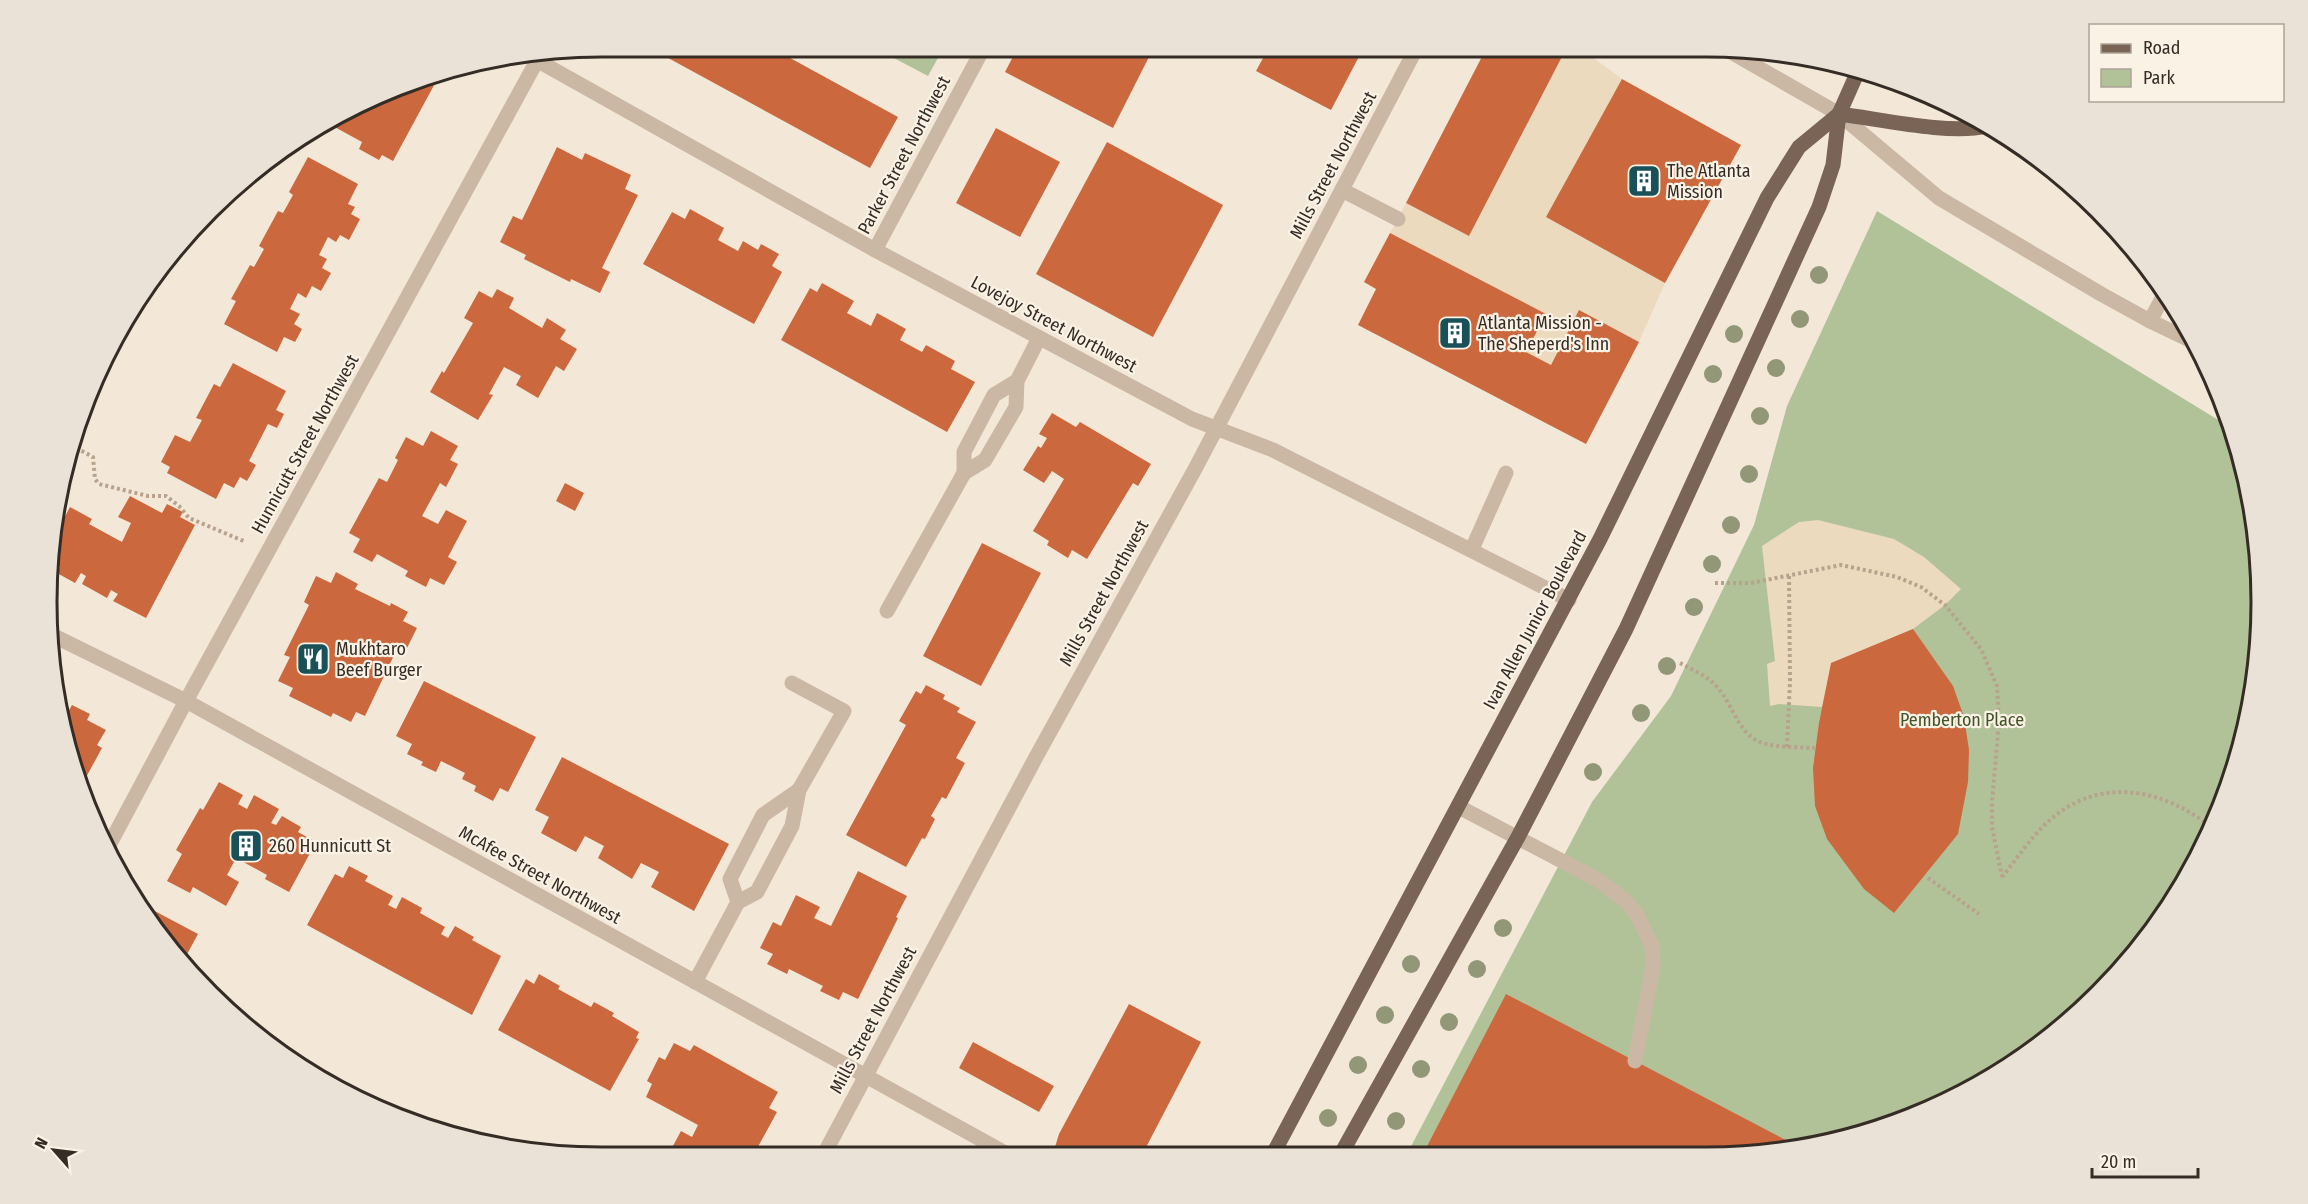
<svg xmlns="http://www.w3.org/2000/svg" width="2308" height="1204" font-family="'Fira Sans Condensed',sans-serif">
	<rect width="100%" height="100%" fill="#f3e8d8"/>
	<g fill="#b1c298">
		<polygon points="873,47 944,47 928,76"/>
		<polygon points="1877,211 2233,429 2257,530 2260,639 2242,746 2204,848 2124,968 2044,1043 1918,1115 1779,1153 1407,1154 1592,802 1671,696 1754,525 1787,406"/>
	</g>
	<g fill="#ecdabe">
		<polygon points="1567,47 1580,48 1622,79 1665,283 1639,342 1579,311 1551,365 1526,352 1545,314 1390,233 1406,203 1469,236"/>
		<polygon points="1818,520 1894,539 1924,557 1961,589 1945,605 1913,629 1832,663 1822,707 1779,704 1770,706 1767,664 1775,661 1762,546 1799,522"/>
	</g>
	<g fill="#cc683d">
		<polygon points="648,47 770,47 898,117 870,168"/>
		<polygon points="1018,47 1154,47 1113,128 1005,72"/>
		<polygon points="1269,47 1364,47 1331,110 1256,71"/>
		<polygon points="1487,47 1567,47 1469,236 1406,203"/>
		<polygon points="434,74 439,76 393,161 382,155 379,160 359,149 362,142 331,125 423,76"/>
		<polygon points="1622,79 1741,145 1665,283 1546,217"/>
		<polygon points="996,128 1060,162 1020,237 956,203"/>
		<polygon points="1107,142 1223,205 1153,337 1036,274"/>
		<polygon points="557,147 582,160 585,153 631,175 625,189 638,195 602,268 610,272 600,293 571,279 570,282 524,259 526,255 500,242 513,216 522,220"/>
		<polygon points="308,157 358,184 348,204 355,207 351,214 360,219 349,240 340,235 336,242 328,237 319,255 327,259 322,268 331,273 321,291 312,286 306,298 298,293 290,309 300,314 294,324 302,329 295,342 284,337 277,352 224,324 236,301 231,299 250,265 254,267 264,249 259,246 278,211 283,213 293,195 289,192"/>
		<polygon points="690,209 724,228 718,240 738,251 743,241 758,250 761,244 779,254 772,266 782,272 754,324 643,264 672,212 685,219"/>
		<polygon points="1390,233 1546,314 1526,352 1551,365 1579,310 1639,342 1586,444 1358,325 1376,289 1364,282"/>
		<polygon points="822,283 854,301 847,313 871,326 877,313 906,329 900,340 922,352 926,345 955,361 951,369 975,382 947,432 781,340 810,288 817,292"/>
		<polygon points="497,289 514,298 509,308 542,328 547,318 566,330 560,339 577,349 564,371 556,366 538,398 516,385 521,376 504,367 489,394 493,395 478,420 430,392 442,371 444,373 473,323 464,318 479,291 492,298"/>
		<polygon points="233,363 286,391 276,410 284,414 277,428 268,424 249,461 256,465 247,481 240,477 234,488 224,483 216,499 167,473 170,467 161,462 175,435 190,442 202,420 196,418 214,384 220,387"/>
		<polygon points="1052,413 1076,427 1080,422 1151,464 1138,486 1133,483 1087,559 1072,550 1068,558 1047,545 1049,541 1033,531 1064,479 1052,471 1044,483 1023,470 1038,446 1041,448 1047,438 1039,434"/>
		<polygon points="431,431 458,446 450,460 458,464 446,487 440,483 422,516 438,524 446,510 467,521 448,557 457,562 444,585 430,578 426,587 405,576 408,571 377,554 372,562 353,552 360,539 349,533 379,478 387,482 398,460 395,458 406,437 423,446"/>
		<polygon points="565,483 584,493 575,511 556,501"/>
		<polygon points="130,496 162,513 167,504 183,512 180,517 195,525 146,618 113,601 118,594 111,590 107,598 82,584 86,576 81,573 75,583 57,573 60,567 49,561 52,541 70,507 92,519 89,524 122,542 131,523 118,517"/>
		<polygon points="982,543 1041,573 981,686 923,656"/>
		<polygon points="336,572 358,584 355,589 390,606 391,603 408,612 403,621 417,628 405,652 397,649 365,716 356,712 351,722 333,713 331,717 289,696 293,688 278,681 290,657 284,655 309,605 304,602 316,576 331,583"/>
		<polygon points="1913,629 1953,686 1964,717 1969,750 1968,782 1958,834 1894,913 1864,889 1827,839 1815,806 1813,768 1819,723 1831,663"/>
		<polygon points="424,681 536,737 508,792 500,788 493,801 474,791 476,786 462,779 465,773 441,761 436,772 421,765 423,762 407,754 412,744 396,736"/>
		<polygon points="926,685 945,695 943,699 960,708 957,712 976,722 956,758 965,763 946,799 942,797 931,816 935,819 925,839 922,838 906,867 846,835 906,725 899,721 916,691 921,694"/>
		<polygon points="72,705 90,714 87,720 106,730 97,745 102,748 84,781 62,709 68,712"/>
		<polygon points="562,757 729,844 694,911 651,887 659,872 641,863 632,879 598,858 604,846 585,836 576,852 541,833 549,817 535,810"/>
		<polygon points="219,782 243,795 238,804 247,809 254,795 279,809 271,823 276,825 282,816 301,827 298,832 316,842 289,892 265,879 267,875 236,858 227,875 239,882 226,906 193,887 190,893 167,881 182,854 176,850 200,808 203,810"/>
		<polygon points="349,866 368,876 365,881 393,896 388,905 396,909 402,897 422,908 420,913 445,927 441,934 448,938 455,926 474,937 472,940 501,956 472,1015 307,925 335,874 343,878"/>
		<polygon points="858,871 907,896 896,917 898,918 858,999 843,992 839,1000 820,991 823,986 789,969 787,974 767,964 773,954 760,948 773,922 781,926 796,895 820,907 814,918 831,926"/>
		<polygon points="149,908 198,934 186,956 179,952 148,910"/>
		<polygon points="539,974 560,986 558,989 591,1007 594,1002 614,1013 612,1016 639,1032 636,1038 639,1039 610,1091 498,1030 526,979 534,984"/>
		<polygon points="1506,994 1635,1061 1799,1147 1779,1153 1423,1154"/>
		<polygon points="1129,1004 1201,1042 1142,1155 1069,1155 1055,1147 1059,1134"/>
		<polygon points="973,1042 1054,1086 1039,1112 959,1068"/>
		<polygon points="674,1043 690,1051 694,1045 778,1092 769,1108 777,1112 753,1156 668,1155 681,1131 692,1137 698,1125 646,1097 652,1084 647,1081 659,1057 665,1060"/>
	</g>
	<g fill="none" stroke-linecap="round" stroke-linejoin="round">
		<g stroke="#b7a28e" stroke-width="4" stroke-dasharray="3 3" stroke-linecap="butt">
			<polyline points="71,445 93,457 95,479 99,484 148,496 166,496 179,506 189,518 246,542"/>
			<polyline points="1715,583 1751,583 1841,565 1897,577 1921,587 1945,605 1981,649 1997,686 1999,721 1992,802 1992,827 2002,877"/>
			<path d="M1680 663C1693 670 1708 676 1718 688 1732 704 1739 734 1760 742 1778 748 1797 747 1815 748"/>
			<polyline points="1787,747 1790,681 1789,575"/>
			<path d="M2002 877C2019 856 2035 831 2056 815 2106 776 2167 791 2212 828"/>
			<polyline points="1928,878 1979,914"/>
		</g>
		<g stroke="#cbb8a4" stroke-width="15">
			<polyline points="1724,48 1839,114 1939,198 2101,294 2150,321 2196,343"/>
			<polyline points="533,58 875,250 1192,419 1273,450 1569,600"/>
			<polyline points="1342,190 1398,219"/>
			<polyline points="875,250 984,47"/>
			<polyline points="2150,321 2165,293"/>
			<polyline points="964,473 964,452 994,395 1017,381"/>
			<polyline points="1472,549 1506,473"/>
			<polyline points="887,611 964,473 985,460 1016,407 1017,381 1039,338"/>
			<polyline points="50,634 186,701 1009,1155"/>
			<polyline points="1459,807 1600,881 1628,903 1637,915 1652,946 1653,967 1635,1061"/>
			<polyline points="106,851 186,701 539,57"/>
			<polyline points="738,902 730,879 763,815 799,790"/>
			<polyline points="695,982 738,902 757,892 792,826 799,790 844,711 792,683"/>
			<polyline points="823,1156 1036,757 1195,469 1417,47"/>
		</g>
		<g stroke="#796456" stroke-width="15">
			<path d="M1839 114C1880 119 1949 135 1987 126"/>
			<polyline points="1273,1154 1600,539 1767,198 1799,147 1839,114"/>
			<polyline points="1341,1154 1518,837 1626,629 1819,207 1833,165 1839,114 1859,69"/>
		</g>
	</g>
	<g fill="#929778">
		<circle cx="1819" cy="275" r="9"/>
		<circle cx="1800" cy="319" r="9"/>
		<circle cx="1734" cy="334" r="9"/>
		<circle cx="1776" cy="368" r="9"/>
		<circle cx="1713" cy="374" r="9"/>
		<circle cx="1760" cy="416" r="9"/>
		<circle cx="1749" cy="474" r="9"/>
		<circle cx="1731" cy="525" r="9"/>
		<circle cx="1712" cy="564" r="9"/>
		<circle cx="1694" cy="607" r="9"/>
		<circle cx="1667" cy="666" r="9"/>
		<circle cx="1641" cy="713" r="9"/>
		<circle cx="1593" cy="772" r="9"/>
		<circle cx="1503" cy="928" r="9"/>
		<circle cx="1411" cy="964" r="9"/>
		<circle cx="1477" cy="969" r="9"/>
		<circle cx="1385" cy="1015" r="9"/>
		<circle cx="1449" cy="1022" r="9"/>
		<circle cx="1358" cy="1065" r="9"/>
		<circle cx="1421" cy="1069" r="9"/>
		<circle cx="1328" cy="1118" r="9"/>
		<circle cx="1396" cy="1121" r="9"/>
	</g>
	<defs>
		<symbol id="building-square" viewBox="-11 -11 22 22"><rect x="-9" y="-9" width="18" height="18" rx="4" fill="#1a5159" stroke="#faf2e5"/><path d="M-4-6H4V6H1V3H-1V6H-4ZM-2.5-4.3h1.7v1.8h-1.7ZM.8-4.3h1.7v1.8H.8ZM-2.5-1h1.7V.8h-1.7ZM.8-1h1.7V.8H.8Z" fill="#fff"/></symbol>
		<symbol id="restaurant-square" viewBox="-11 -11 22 22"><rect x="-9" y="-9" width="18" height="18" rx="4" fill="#1a5159" stroke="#faf2e5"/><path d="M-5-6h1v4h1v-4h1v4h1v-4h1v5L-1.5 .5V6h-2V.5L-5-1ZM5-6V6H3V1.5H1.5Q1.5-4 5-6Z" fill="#fff"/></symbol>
	</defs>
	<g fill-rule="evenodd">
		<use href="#building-square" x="1625" y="162" width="38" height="38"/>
		<use href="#building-square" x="1436" y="314" width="38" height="38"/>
		<use href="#restaurant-square" x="294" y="640" width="38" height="38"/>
		<use href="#building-square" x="227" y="827" width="38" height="38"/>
	</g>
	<g text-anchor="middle" stroke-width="4.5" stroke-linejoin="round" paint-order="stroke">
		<g font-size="18" fill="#362c26" stroke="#faf2e5">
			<text transform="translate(904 155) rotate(-62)" y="6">Parker Street Northwest</text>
			<text transform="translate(1333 165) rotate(-62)" y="6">Mills Street Northwest</text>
			<text transform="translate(1054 324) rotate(28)" y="6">Lovejoy Street Northwest</text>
			<text transform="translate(305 444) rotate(-61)" y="6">Hunnicutt Street Northwest</text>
			<text transform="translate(1104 593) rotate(-61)" y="6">Mills Street Northwest</text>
			<text transform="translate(1535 620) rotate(-62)" y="6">Ivan Allen Junior Boulevard</text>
			<text transform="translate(540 875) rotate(29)" y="6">McAfee Street Northwest</text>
			<text transform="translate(873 1020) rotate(-62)" y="6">Mills Street Northwest</text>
		</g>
		<g font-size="18" fill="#362c26" stroke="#faf2e5" text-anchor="start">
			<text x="1667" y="177">The Atlanta<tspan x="1667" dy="21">Mission</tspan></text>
			<text x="1478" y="329">Atlanta Mission -<tspan x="1478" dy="21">The Sheperd's Inn</tspan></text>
			<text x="336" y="655">Mukhtaro<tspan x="336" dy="21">Beef Burger</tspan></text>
			<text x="269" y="852">260 Hunnicutt St</text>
		</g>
		<g font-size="18" fill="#425529" stroke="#faf2e5">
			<text x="1962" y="726">Pemberton Place</text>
		</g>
	</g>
	<path d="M0 0H2308V1204H0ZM602 57H1706A545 545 0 0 1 2251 602V602A545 545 0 0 1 1706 1147H602A545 545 0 0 1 57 602V602A545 545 0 0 1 602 57Z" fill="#eae2d6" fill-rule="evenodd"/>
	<path fill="none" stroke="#362c26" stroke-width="3" d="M602 57H1706A545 545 0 0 1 2251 602V602A545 545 0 0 1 1706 1147H602A545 545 0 0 1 57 602V602A545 545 0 0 1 602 57Z"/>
	<rect x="2089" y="24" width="195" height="78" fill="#faf2e5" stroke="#aca399" stroke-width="1.5"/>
	<rect x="2101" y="44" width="30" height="9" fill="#796456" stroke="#aca399" stroke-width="1.5"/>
	<text x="2143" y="54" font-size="18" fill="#362c26">Road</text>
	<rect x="2101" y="69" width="30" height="18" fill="#b1c298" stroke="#aca399" stroke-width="1.5"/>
	<text x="2143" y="84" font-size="18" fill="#362c26">Park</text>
	<g transform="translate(54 1150) rotate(298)" stroke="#faf2e5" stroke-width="4.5" paint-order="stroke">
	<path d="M0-4.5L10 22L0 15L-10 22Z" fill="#362c26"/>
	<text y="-9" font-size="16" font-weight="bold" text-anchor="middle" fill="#362c26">N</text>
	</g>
	<path d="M2092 1168v9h106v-9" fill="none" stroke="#362c26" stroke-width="3"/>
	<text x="2101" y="1168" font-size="18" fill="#362c26" stroke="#faf2e5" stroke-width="4.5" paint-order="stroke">20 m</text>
</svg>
